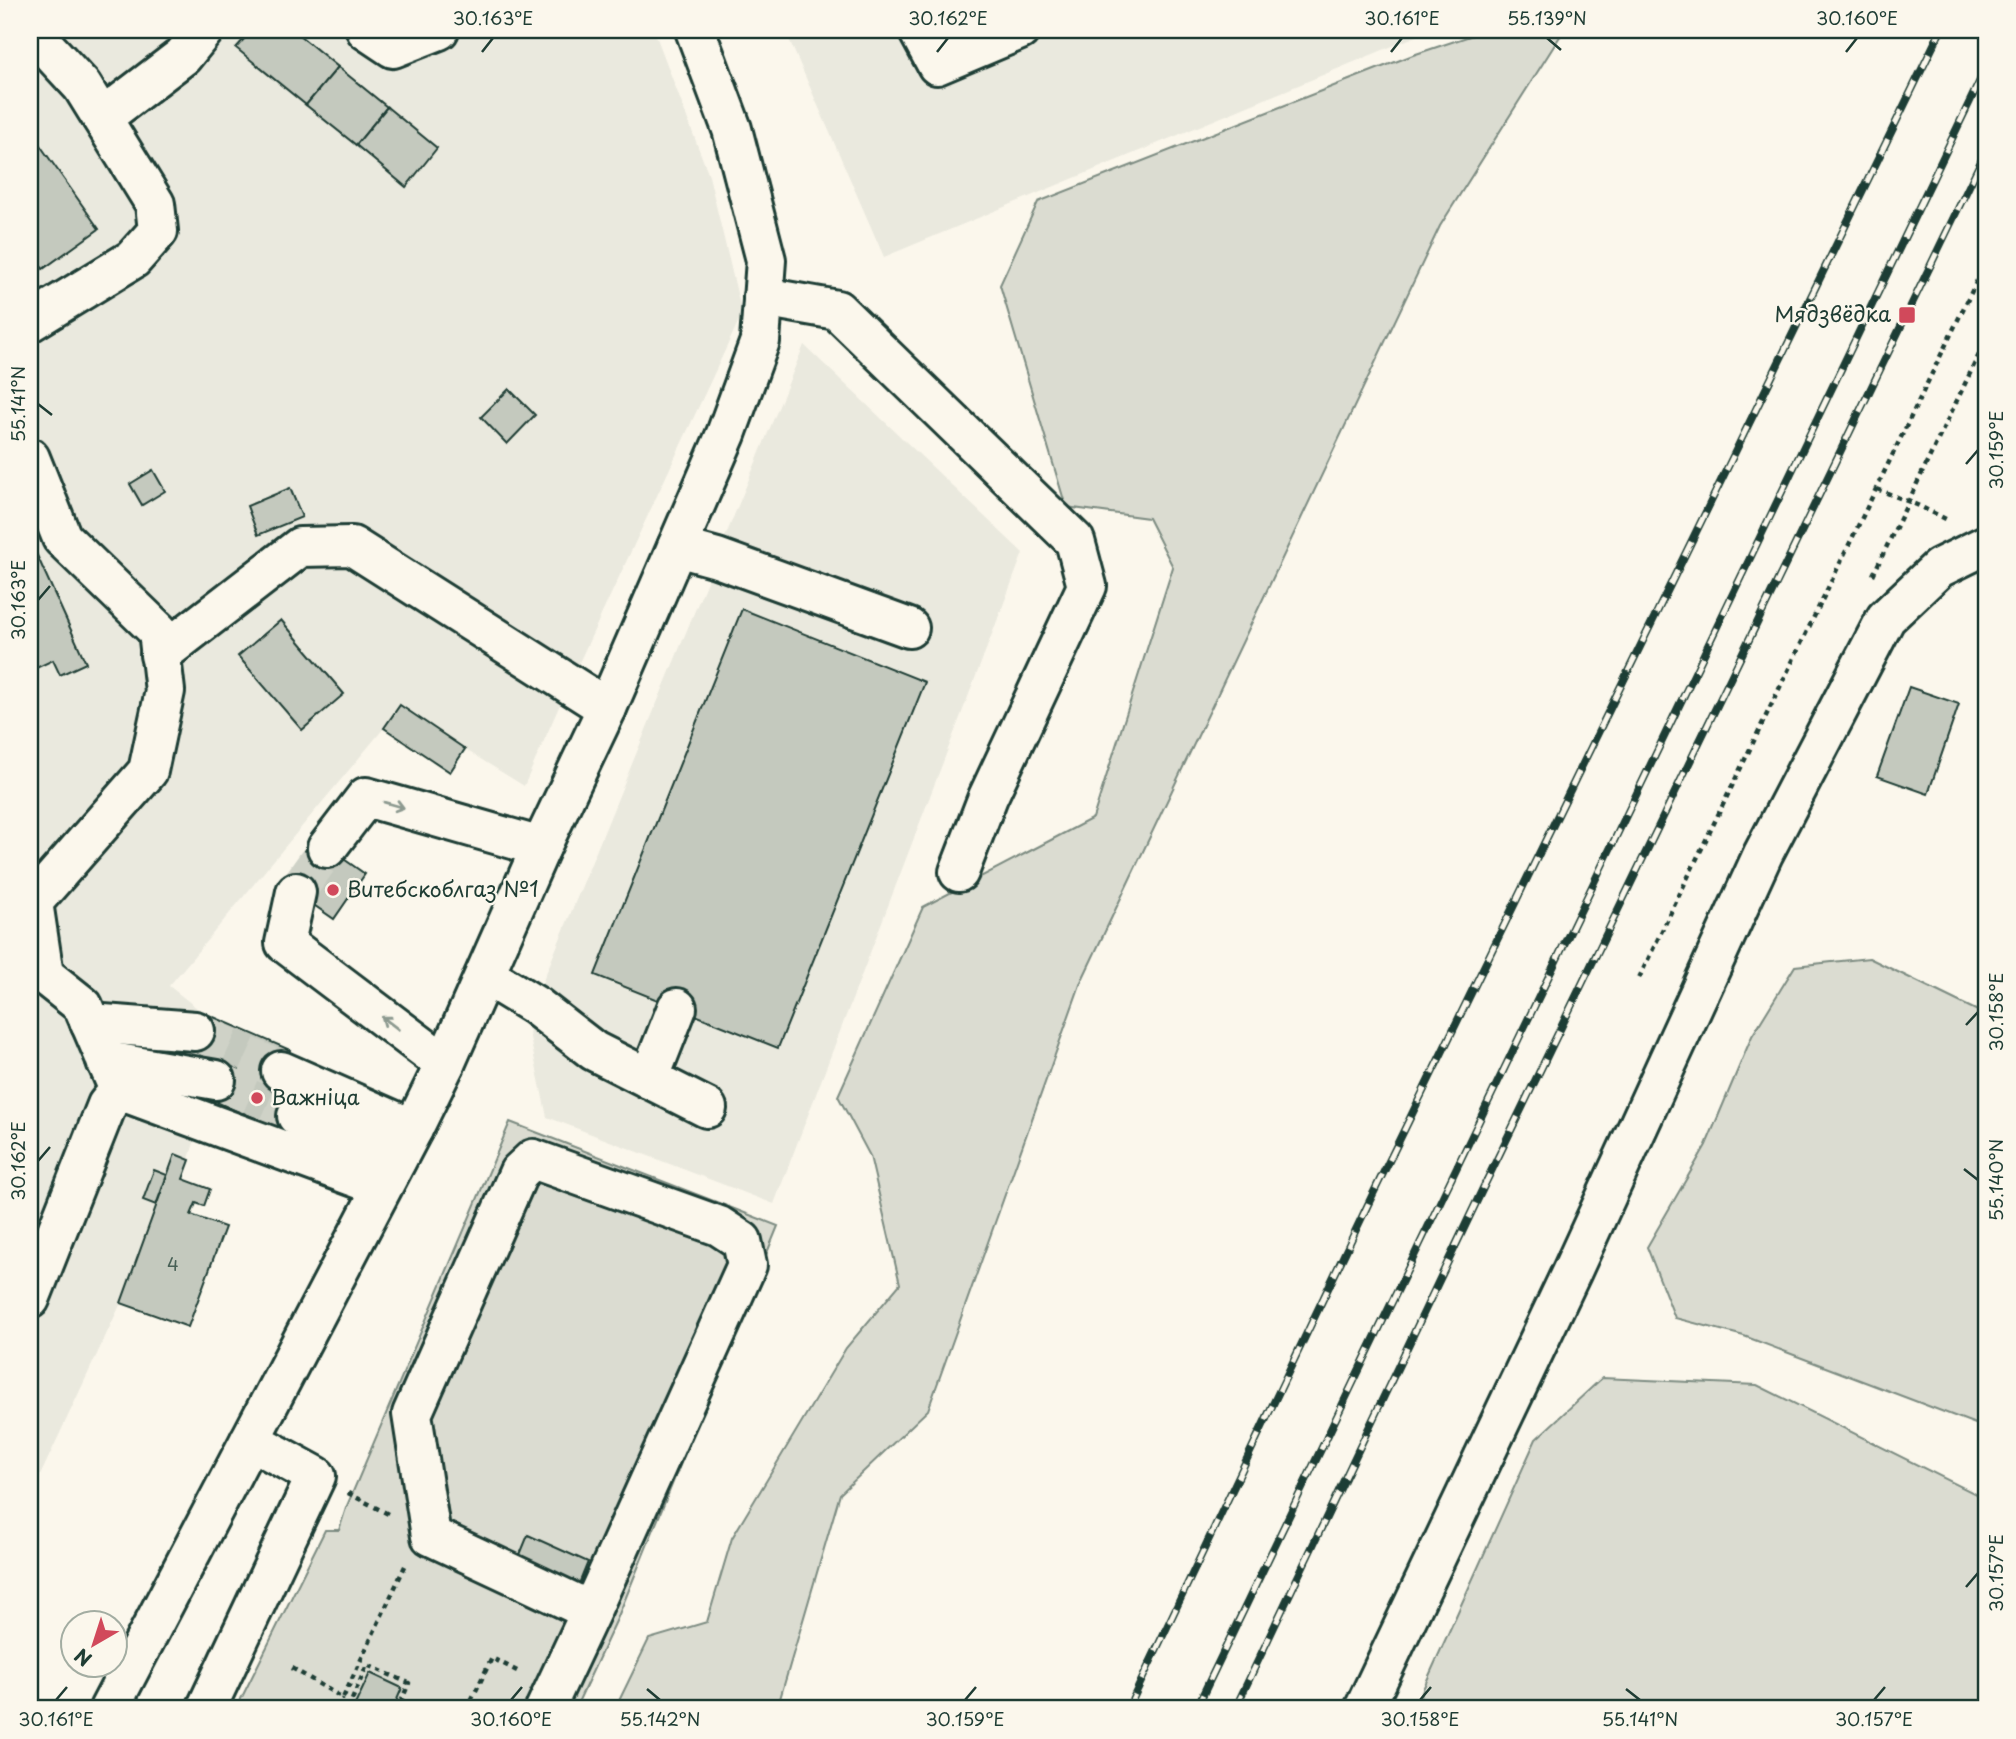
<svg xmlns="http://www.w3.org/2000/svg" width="2016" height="1739" font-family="'Playpen Sans',sans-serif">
	<rect width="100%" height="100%" fill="#fbf7ec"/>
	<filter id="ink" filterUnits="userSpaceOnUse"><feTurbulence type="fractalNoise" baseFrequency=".0143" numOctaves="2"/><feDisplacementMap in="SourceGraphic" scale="14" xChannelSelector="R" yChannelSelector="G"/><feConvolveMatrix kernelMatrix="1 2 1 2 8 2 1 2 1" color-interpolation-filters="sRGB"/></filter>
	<g filter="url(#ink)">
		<g fill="#eae9de">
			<polygon points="30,30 654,30 709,176 742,314 569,684 524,786 466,750 450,772 384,728 169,986 202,1012 290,1050 275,1085 290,1133 208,1098 183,1178 210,1189 204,1206 196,1203 192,1215 225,1227 188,1327 121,1303 30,1497"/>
			<polygon points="785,30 1431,30 884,257"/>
			<polygon points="804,345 1023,553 774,1204 547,1117 529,1033 540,988"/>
		</g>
		<g fill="#dbdcd1" stroke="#7d8c82" stroke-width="2">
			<polygon points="1477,30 1564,30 1440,226 1081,982 928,1410 840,1494 777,1709 615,1709 649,1639 707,1622 732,1538 846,1348 900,1284 870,1156 838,1096 923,907 1093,818 1173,567 1148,518 1066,507 1000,285 1038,202 1413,55 1476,34"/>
			<polygon points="1869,958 1986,1015 1986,1428 1744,1336 1675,1318 1647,1247 1706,1145 1752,1036 1795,966"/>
			<polygon points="510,1122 778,1226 617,1619 575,1709 236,1709 325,1530 339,1530 346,1508"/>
			<polygon points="1602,1378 1757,1385 1986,1499 1986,1709 1414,1709 1536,1439"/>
		</g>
		<g fill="#c4c9be" stroke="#1f3d34" stroke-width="2">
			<polygon points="252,30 293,30 338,67 306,105 236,48"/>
			<polygon points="338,67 387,107 356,145 306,105"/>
			<polygon points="387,107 437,148 406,187 356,145"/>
			<polygon points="30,131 99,229 43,269 30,249"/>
			<polygon points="509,389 535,415 507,444 481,417"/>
			<polygon points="153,470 165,491 142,505 130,484"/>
			<polygon points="290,488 302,517 258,535 247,506"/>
			<polygon points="30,540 86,663 60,675 53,660 30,671"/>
			<polygon points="742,609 925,682 778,1048 595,975"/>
			<polygon points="281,620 344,694 302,730 238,656"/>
			<polygon points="1909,687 1959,704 1928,794 1877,776"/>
			<polygon points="400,705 465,749 450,772 384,728"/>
			<polygon points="314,838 365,874 334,919 282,883"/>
			<polygon points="202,1012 290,1050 275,1086 187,1048"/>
			<polygon points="223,1063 305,1099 290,1133 208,1098"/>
			<polygon points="175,1154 190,1160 183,1179 210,1189 204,1206 196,1203 191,1215 225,1227 188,1327 121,1303"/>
			<polygon points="154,1170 167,1175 156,1205 143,1200"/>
			<polygon points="528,1535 588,1562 579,1584 519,1557"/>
			<polygon points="370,1673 402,1688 393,1709 353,1709"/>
		</g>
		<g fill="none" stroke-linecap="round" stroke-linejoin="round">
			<g stroke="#cfd2c7" stroke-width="38" stroke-dasharray="38 19" stroke-linecap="butt">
				<polyline points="60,30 62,32"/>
				<polyline points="296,892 327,848"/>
				<polyline points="195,1031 281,1071"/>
				<polyline points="216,1080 297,1116"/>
			</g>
			<defs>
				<g id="minor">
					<polyline points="366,30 393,48 439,30"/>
					<polyline points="918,30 937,65 1020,30"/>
					<polyline points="102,118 183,56 204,30"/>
					<polyline points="763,297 837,310 1075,541 1087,586 988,797 959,872"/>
					<polyline points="30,322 133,259 158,231 155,204 82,86 44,45"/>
					<polyline points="30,458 62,538 158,631 165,691 148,771 33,902 44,975"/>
					<polyline points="677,547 717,558 909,628"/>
					<polyline points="160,655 300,547 352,546 607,708"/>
					<polyline points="327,848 366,797 541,847"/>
					<polyline points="296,892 285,943 445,1064"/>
					<polyline points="30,969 44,975 83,1006 119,1090"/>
					<polyline points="485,975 536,1006 594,1051 707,1108"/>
					<polyline points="90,1023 195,1031"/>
					<polyline points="106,1061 216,1080"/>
					<polyline points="281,1071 413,1129"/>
					<polyline points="649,1079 677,1008"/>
					<polyline points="297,1116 396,1161"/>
					<polyline points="30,1299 107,1105 119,1090 382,1187"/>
					<polyline points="109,1709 413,1129 445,1064 541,847 607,708 726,434 760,341 766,260 732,129 695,30"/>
					<polyline points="206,1709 316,1476 250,1440"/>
					<polyline points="545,1709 591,1611 747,1265 742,1241 719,1226 533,1159 519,1172 412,1414 431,1536 591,1611"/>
					<polyline points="1364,1709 1572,1271 1763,854 1886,618 1939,568 1986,545"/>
				</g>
			</defs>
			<use href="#minor" stroke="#1f3d34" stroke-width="44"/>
			<g stroke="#1f3d34" stroke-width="4.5" stroke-dasharray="5 5" stroke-linecap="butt">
				<polyline points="1877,489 1917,505 1948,520"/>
				<polyline points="1873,575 1986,340"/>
				<polyline points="1639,978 1986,262"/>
				<polyline points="348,1493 390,1515"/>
				<polyline points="292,1668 343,1698 406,1564"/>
				<polyline points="252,1709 255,1703 268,1709"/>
				<polyline points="338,1709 343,1698"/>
				<polyline points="348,1709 367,1665 409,1683 398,1709"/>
				<polyline points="467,1709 492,1658 521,1673"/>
			</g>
			<use href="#minor" stroke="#fbf7ec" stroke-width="38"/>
			<defs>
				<g id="rail">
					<polyline points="1128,1709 1372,1196 1941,30"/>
					<polyline points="1196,1709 1986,68"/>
					<polyline points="1235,1709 1485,1184 1986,151"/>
				</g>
			</defs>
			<use href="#rail" stroke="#1f3d34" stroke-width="8"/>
			<use href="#rail" stroke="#fbf7ec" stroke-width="5" stroke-dasharray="16" stroke-linecap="butt"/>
		</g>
		<defs><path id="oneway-shaft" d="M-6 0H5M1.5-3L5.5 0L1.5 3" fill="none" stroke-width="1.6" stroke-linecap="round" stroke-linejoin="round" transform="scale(1.75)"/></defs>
		<g stroke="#8d9a90">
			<use href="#oneway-shaft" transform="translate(394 805) rotate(16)"/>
			<use href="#oneway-shaft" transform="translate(390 1023) rotate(-143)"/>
		</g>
	</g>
	<path fill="none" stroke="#1f3d34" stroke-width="2.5" d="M1547 38 1561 50M482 52 493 38M937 52 948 38M1391 52 1402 38M1846 52 1857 38M38 404 52 415M1966 464 1978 450M38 600 50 586M1966 1025 1978 1012M38 1161 50 1147M1964 1169 1978 1180M1966 1587 1978 1573M647 1689 660 1700M1626 1689 1640 1700M56 1700 67 1687M511 1700 522 1687M965 1700 976 1687M1420 1700 1431 1687M1874 1700 1885 1687"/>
	<g fill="#d1495b" stroke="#fbf7ec" stroke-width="2.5">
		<rect x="1898" y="306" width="18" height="18" rx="3.5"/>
		<circle cx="333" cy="890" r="7"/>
		<circle cx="257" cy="1098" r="7"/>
	</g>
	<g text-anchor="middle" stroke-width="5" stroke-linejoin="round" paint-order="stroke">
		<g font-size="18" fill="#486056">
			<text x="173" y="1271">4</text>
		</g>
		<g font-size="21" fill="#1f3d34" stroke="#fbf7ec" text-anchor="start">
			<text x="1891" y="322" text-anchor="end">Мядзвёдка</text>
			<text x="347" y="897">Витебскоблгаз №1</text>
			<text x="271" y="1105">Важніца</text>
		</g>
	</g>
	<rect width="2016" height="1739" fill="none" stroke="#fbf7ec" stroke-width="77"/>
	<g transform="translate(94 1644) rotate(219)"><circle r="33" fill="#fbf7ec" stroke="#a3ada2" stroke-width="2"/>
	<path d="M0-5L12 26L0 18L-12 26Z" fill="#d1495b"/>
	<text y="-10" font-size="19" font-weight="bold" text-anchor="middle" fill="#1f3d34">N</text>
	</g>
	<rect x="38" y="38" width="1940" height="1662" fill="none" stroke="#1f3d34" stroke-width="2.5"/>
	<g font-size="18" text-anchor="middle" fill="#1f3d34">
		<text x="493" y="25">30.163°E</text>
		<text x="948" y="25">30.162°E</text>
		<text x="1402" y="25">30.161°E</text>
		<text x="1547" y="25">55.139°N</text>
		<text x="1857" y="25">30.160°E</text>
		<text transform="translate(19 404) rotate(-90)" y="6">55.141°N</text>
		<text transform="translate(1997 450) rotate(-90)" y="6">30.159°E</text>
		<text transform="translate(19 600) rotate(-90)" y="6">30.163°E</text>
		<text transform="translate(1997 1012) rotate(-90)" y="6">30.158°E</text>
		<text transform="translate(19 1161) rotate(-90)" y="6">30.162°E</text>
		<text transform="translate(1997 1180) rotate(-90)" y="6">55.140°N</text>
		<text transform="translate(1997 1573) rotate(-90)" y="6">30.157°E</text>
		<text x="56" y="1726">30.161°E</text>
		<text x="511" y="1726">30.160°E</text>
		<text x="660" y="1726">55.142°N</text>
		<text x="965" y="1726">30.159°E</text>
		<text x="1420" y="1726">30.158°E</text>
		<text x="1640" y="1726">55.141°N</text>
		<text x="1874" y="1726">30.157°E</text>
	</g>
</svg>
